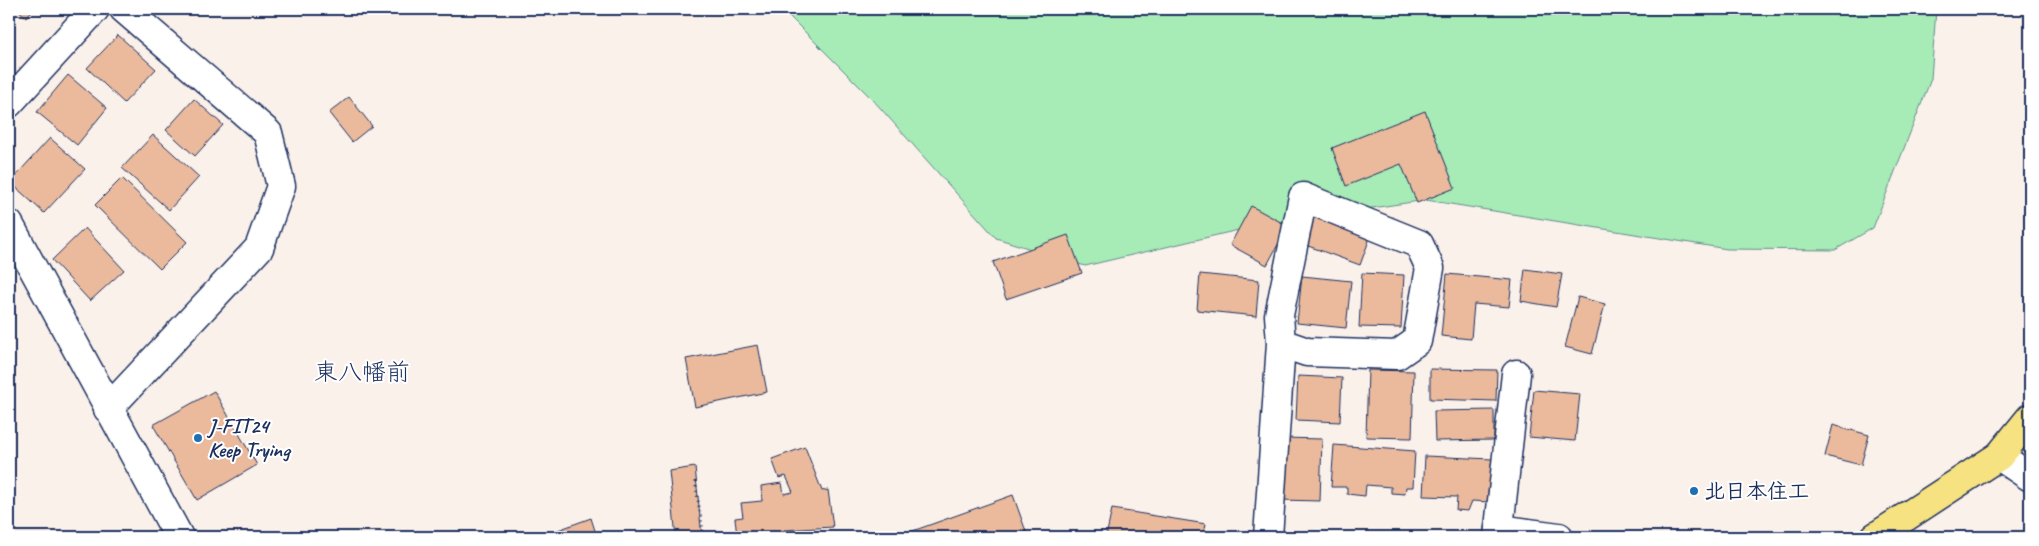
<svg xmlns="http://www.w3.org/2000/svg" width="2039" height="546" font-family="Caveat,'Klee One',sans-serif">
	<rect width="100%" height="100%" fill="#fbf1eb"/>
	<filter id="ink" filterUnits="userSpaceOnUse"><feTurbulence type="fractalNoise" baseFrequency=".02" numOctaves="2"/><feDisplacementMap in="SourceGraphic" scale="10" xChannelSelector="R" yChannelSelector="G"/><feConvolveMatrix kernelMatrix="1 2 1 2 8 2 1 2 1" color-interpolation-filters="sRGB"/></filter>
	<g filter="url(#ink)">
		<polygon fill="#a7ebb6" stroke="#618d8a" points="782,9 1936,9 1931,79 1873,228 1835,250 1727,249 1426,200 1264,224 1085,266 996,238 874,101"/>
		<g fill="#ebba9c" stroke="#1b2f5e">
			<polygon points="17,9 34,9 26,17"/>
			<polygon points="118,35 156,69 124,103 87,68"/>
			<polygon points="68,75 107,108 77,145 37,112"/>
			<polygon points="349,97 372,126 352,142 329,113"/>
			<polygon points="194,99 223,125 195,156 166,130"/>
			<polygon points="1425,111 1455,188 1417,203 1401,164 1346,186 1332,148"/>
			<polygon points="153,135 199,177 169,210 122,168"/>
			<polygon points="50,138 85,169 44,213 10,182"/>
			<polygon points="122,178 187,242 160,269 95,205"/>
			<polygon points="1251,206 1288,226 1267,265 1230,245"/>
			<polygon points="1311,213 1371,235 1360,265 1300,243"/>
			<polygon points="85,228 124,270 90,301 52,260"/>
			<polygon points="1068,235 1082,273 1006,299 993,262"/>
			<polygon points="1525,269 1562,274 1556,307 1521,301"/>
			<polygon points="1362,273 1404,275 1401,328 1359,327"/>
			<polygon points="1200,274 1259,280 1256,316 1197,310"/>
			<polygon points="1447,274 1512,280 1509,307 1474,304 1471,339 1441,336"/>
			<polygon points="1302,276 1351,281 1346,328 1297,323"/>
			<polygon points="1578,297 1605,304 1592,354 1565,347"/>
			<polygon points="758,345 767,392 695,407 686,359"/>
			<polygon points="1430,369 1497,370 1496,401 1430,399"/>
			<polygon points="1368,370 1414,371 1412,438 1366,437"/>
			<polygon points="1298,376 1342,378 1340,422 1296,420"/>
			<polygon points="1534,390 1580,394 1575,441 1529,437"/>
			<polygon points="214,391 257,465 197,500 153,425"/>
			<polygon points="1494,410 1494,440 1435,441 1434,411"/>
			<polygon points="1833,425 1869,435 1861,465 1825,456"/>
			<polygon points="1282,438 1322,439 1320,501 1280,500"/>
			<polygon points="1334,445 1415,451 1413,487 1406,487 1405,494 1391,493 1391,487 1366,485 1365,496 1347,494 1347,487 1331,487"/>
			<polygon points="805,447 822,491 828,490 833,527 784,530 784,536 773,537 737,537 735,518 743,517 741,503 762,501 761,486 782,483 784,494 793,492 786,476 779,478 772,459"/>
			<polygon points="1425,456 1492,459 1490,502 1472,501 1468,511 1456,510 1457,497 1423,496"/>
			<polygon points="695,467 702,537 676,537 669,471"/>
			<polygon points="1013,495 1028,537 896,537"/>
			<polygon points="1112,509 1206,524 1203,537 1106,537"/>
			<polygon points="591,518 597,537 560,537 558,530"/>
			<polygon points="1418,535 1472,536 1418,537"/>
		</g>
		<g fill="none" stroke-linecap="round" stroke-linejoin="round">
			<defs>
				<g id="street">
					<polyline points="9,103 95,9"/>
					<polyline points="9,224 179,537"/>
					<polyline points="108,409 259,248 281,186 268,133 124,9"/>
					<polyline points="1999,456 2030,477"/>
					<polyline points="1499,529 1559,537"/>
					<polyline points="1268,537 1281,343 1279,315 1303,197 1419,244 1430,268 1417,341 1397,355 1307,352 1281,343"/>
					<polyline points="1498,537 1516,374"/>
				</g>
				<polyline id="highway" points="1875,537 1999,456 2030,418"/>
			</defs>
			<use href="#street" stroke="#1b2f5e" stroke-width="31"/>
			<use href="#highway" stroke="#1b2f5e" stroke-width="31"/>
			<polyline stroke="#1b2f5e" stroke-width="3" stroke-dasharray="1 4" stroke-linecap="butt" points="695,481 704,537"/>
			<use href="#street" stroke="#fff" stroke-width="28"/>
			<use href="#highway" stroke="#f7e281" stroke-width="28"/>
		</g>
	</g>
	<g fill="#1f6fb2" stroke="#fff" stroke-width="2">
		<circle cx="198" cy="438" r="5"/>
		<circle cx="1694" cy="491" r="5"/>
	</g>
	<g text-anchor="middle" stroke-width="4" stroke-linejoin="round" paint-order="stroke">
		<g font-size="21" font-weight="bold" fill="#1b2f5e" stroke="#fff" text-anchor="start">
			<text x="208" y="433">J-FIT24<tspan x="208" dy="24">Keep Trying</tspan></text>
			<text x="1704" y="498">北日本住工</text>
		</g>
		<g font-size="24" fill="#1b2f5e" stroke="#fff">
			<text x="362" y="380">東八幡前</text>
		</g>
	</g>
	<rect width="2039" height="546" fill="none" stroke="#fff" stroke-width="30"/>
	<rect x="15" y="15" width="2009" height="516" fill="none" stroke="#1b2f5e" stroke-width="2" filter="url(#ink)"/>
</svg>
